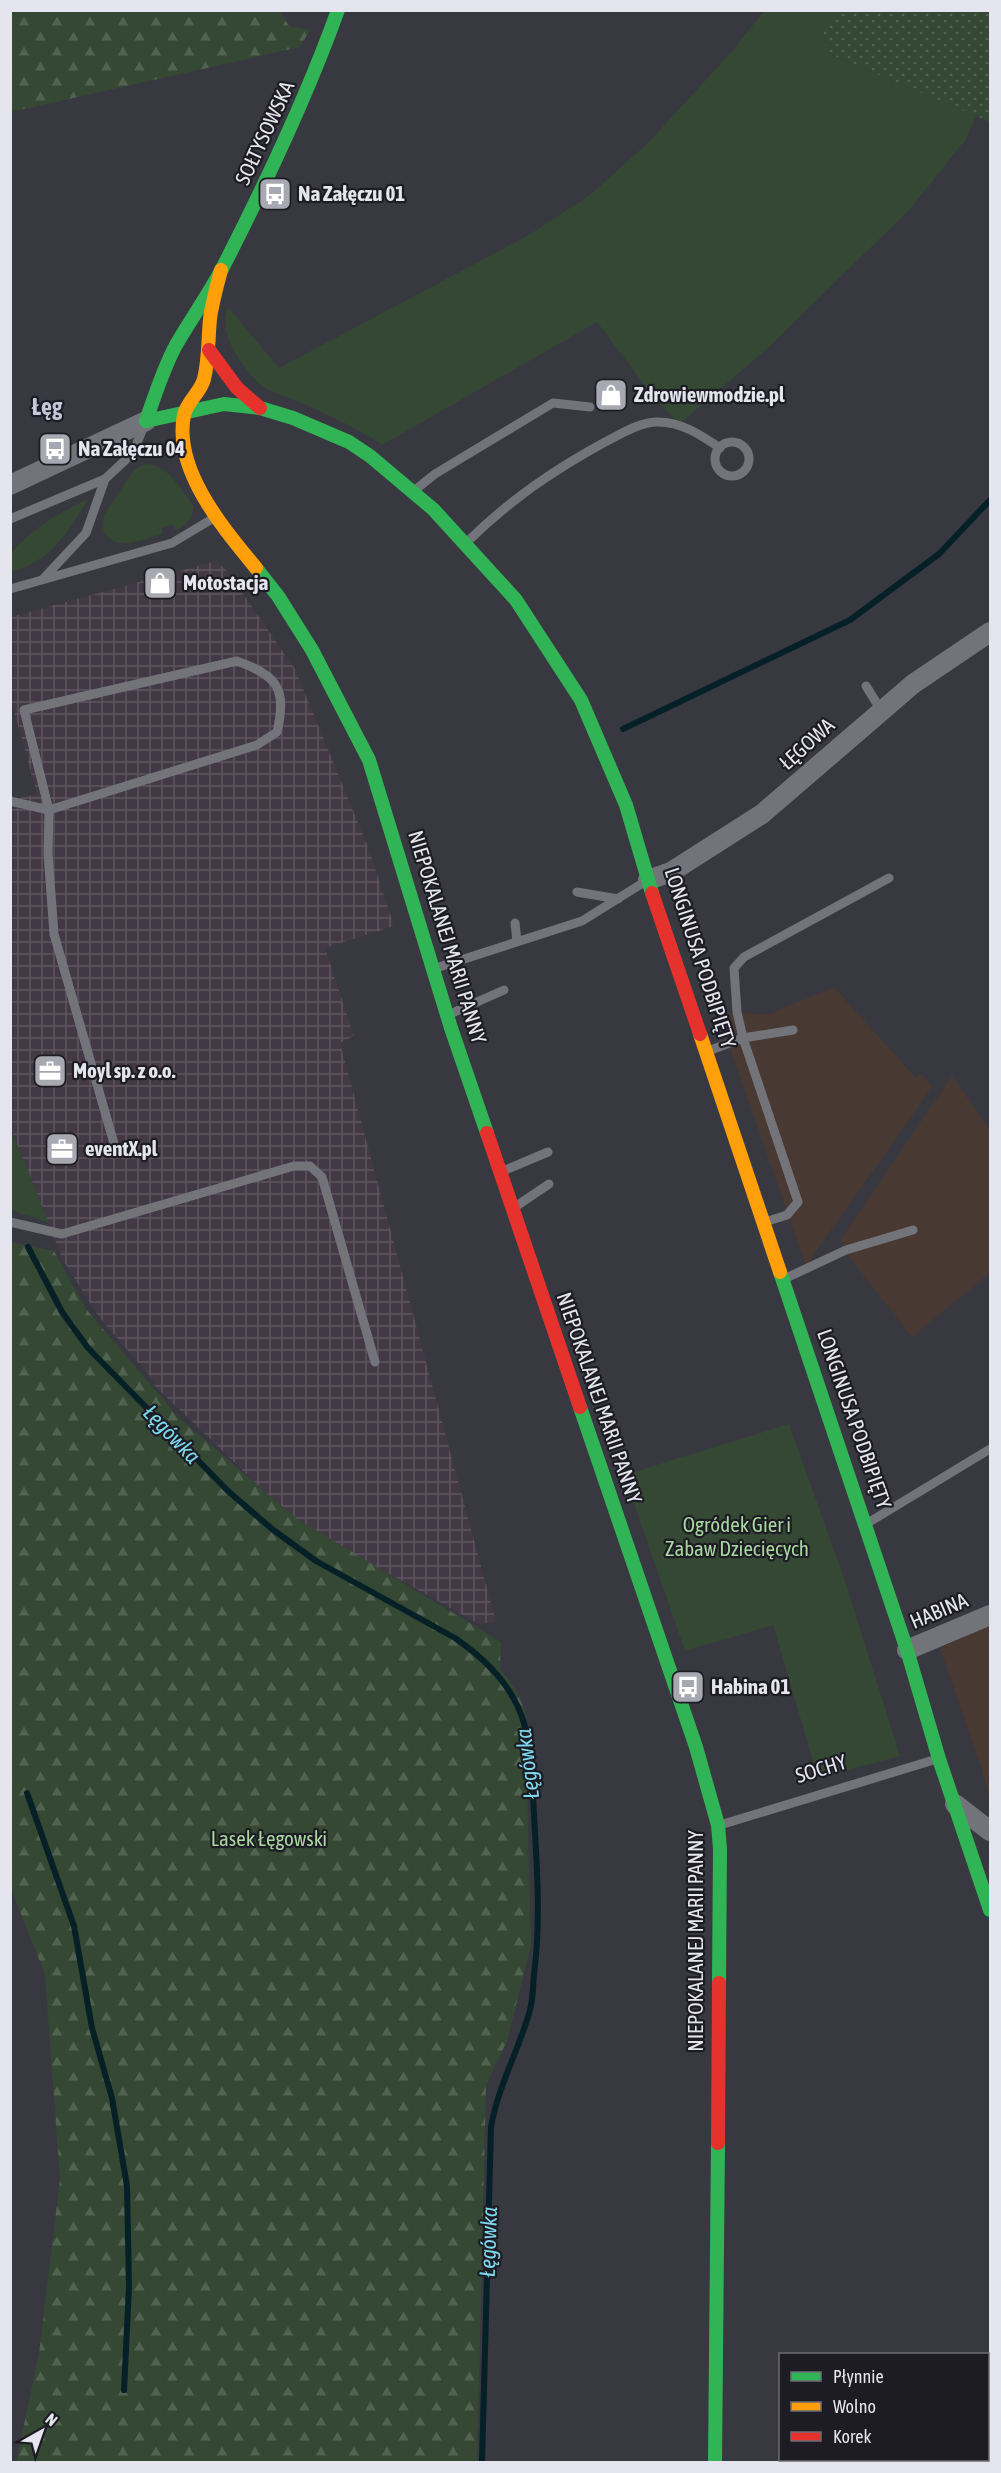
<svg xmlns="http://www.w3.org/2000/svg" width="1001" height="2473" font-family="'Asap Condensed',sans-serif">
	<defs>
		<pattern id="industrial-grid" width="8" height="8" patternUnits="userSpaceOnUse" patternTransform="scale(1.5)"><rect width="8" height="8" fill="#433846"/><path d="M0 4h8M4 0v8" fill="none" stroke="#5e5561"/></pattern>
		<pattern id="forest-firs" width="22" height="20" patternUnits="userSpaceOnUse" patternTransform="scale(1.5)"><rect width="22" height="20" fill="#354833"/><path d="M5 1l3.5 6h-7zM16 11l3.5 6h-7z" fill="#526251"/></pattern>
		<pattern id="garden-dots" width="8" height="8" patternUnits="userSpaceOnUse" patternTransform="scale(1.5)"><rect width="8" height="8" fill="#354833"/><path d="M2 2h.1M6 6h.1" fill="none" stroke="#526251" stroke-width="1.8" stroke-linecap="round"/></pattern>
	</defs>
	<rect width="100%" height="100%" fill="#383840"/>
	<g fill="#483933">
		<polygon points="834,987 916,1078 921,1074 933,1086 806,1266 718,1014 737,1012 767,1015"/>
		<polygon points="952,1076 990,1130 990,1273 912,1337 849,1257 841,1239"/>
		<polygon points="990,1625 990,1802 981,1767 940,1648"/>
	</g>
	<polygon fill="url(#industrial-grid)" points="216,561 228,572 295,669 368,847 394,926 325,948 354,1036 340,1043 496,1622 479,1624 303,1526 265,1492 154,1385 156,1383 99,1317 63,1260 11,1129 11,800 37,794 11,700 11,617"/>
	<g fill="#354833">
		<path d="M764 11H838L823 30 828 53 976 116 966 139 911 208 769 347 679 424 655 399 597 322 382 445C355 426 325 414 295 400 284 396 269 392 261 385 243 369 216 332 228 307L279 368 527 236 590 195 648 143 734 49Z"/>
		<path d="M150 464C170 468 182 491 194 506 193 517 187 526 176 530L173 524 162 528V534C143 539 114 554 103 530L104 515 133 471 142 465Z"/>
		<path d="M88 499C69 531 49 563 11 572V553C35 526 56 515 88 499Z"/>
		<polygon points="11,1129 49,1223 11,1210"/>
		<polygon points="789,1424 845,1581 900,1756 818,1778 773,1625 685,1651 624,1475"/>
	</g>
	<g fill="url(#forest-firs)">
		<polygon points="10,11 280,11 289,26 310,30 300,47 11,112"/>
		<polygon points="11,1242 54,1251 86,1309 178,1417 296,1518 501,1642 500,1669 514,1687 525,1710 531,1945 507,2041 486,2085 477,2462 16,2462 39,2354 60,2179 45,1974 11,1889"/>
	</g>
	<polygon fill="url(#garden-dots)" points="838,11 990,11 990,122 828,53 823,30"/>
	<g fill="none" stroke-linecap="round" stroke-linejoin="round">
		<g stroke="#052027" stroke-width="6">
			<polyline points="623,729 850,620 939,554 990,500"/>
			<path d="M28 1247 62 1312 88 1348 228 1491 272 1529 316 1561 455 1638C482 1657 504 1677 518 1707 533 1740 532 1780 534 1815 537 1868 541 1921 534 1974 533 1986 533 1999 530 2010 519 2050 498 2086 491 2127L482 2462"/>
			<polyline points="27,1793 74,1926 92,2028 112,2098 127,2186 129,2287 124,2390"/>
		</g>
		<g stroke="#73737a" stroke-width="9">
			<circle cx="732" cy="459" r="17"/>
			<polyline points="415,490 435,474 553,403 590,407"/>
			<polyline points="10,519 105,479 133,453 145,423"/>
			<path d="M467 542C510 500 552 471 605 442 621 434 638 423 656 422 680 421 701 435 720 448"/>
			<polyline points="43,579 86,533 105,479"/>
			<polyline points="10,589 172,543 212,519"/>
			<polyline points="866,686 881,710"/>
			<path d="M10 801 49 810 257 745 277 732C287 689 278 676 237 661L24 710 49 810 48 854 54 934 115 1147"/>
			<polyline points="577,892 618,899"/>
			<polyline points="515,923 517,941"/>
			<polyline points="436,968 582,921 646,881"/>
			<polyline points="450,1014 504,990"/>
			<polyline points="708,1051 743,1038 793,1030"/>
			<polyline points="503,1171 548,1152"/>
			<polyline points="515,1207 549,1184"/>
			<polyline points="10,1222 62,1234 294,1166 310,1166 322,1177 375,1362"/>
			<polyline points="765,1222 787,1215 798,1202 743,1038 737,1012 734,968 744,957 889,878"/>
			<polyline points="784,1279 846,1250 913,1230"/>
			<polyline points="866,1524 990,1449"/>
			<polyline points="720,1825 937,1759"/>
		</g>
		<g stroke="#73737a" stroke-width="20">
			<polyline points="10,485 146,421"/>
			<polyline points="648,880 671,872 762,814 913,684 990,632"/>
			<polyline points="907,1650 990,1615"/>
			<polyline points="955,1804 990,1831"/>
		</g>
		<g stroke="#30b455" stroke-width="14">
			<polyline points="146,421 224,404 260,408 293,418 349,442 370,456 433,509 516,600 581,700 626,805 652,893"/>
			<path d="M146 421C155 395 163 369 176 345 191 319 209 294 223 267 266 183 306 99 338 10"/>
			<polyline points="256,568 278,596 312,650 369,760 451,1028 487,1133"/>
			<polyline points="780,1272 907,1650 939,1759 990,1910"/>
			<polyline points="580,1407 696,1747 718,1825 720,1849 719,1983"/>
			<polyline points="715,2462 718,2143"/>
		</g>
		<g stroke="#ff9f0a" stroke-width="14">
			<path d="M221 270C217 286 212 303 210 319 208 339 209 359 204 379 201 392 187 401 184 415 173 470 224 529 256 568"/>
			<polyline points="700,1034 780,1272"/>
		</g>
		<g stroke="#e5322d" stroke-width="14">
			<polyline points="209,350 237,388 260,408"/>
			<polyline points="652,893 700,1034"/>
			<polyline points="487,1133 580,1407"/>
			<polyline points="718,2143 719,1983"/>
		</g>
	</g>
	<defs>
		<symbol id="bus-square" viewBox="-11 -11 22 22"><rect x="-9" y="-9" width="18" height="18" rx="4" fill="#a8a8b2" stroke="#1d1c24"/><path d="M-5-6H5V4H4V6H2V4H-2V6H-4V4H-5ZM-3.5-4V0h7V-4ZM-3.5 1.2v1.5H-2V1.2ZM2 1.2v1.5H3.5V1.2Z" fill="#fff"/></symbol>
		<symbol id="shop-square" viewBox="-11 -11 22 22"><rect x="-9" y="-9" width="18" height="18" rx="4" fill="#a8a8b2" stroke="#1d1c24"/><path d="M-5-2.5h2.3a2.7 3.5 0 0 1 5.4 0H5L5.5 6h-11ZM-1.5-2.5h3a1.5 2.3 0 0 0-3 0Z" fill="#fff"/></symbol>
		<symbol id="office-square" viewBox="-11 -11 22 22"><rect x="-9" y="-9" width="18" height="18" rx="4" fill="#a8a8b2" stroke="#1d1c24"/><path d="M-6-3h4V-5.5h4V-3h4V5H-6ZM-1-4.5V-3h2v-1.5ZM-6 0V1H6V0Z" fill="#fff"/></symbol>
	</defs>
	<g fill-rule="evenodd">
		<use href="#bus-square" x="256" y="175" width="38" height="38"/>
		<use href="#shop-square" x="592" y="376" width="38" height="38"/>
		<use href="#bus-square" x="36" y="430" width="38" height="38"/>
		<use href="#shop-square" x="141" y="564" width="38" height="38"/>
		<use href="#office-square" x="31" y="1052" width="38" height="38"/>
		<use href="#office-square" x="43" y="1130" width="38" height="38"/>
		<use href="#bus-square" x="669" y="1668" width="38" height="38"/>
	</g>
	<g text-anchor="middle" stroke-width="4.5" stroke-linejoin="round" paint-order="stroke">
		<g font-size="21" fill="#e5e5f0" stroke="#1d1c24">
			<text transform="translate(265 133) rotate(-65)" y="7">SOŁTYSOWSKA</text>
			<text transform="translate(807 744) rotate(-42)" y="7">ŁĘGOWA</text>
			<text transform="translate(447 937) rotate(73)" y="7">NIEPOKALANEJ MARII PANNY</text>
			<text transform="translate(700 958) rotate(72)" y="7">LONGINUSA PODBIPIĘTY</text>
			<text transform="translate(599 1398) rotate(71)" y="7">NIEPOKALANEJ MARII PANNY</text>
			<text transform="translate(854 1419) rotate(71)" y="7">LONGINUSA PODBIPIĘTY</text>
			<text transform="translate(939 1611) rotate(-23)" y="7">HABINA</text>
			<text transform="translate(821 1769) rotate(-17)" y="7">SOCHY</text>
			<text transform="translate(696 1941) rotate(-90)" y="7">NIEPOKALANEJ MARII PANNY</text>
		</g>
		<g font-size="21" font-weight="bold" fill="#e5e5f0" stroke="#1d1c24" text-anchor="start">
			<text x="298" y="201">Na Załęczu 01</text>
			<text x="634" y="402">Zdrowiewmodzie.pl</text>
			<text x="78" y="456">Na Załęczu 04</text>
			<text x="183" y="590">Motostacja</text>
			<text x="73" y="1078">Moyl sp. z o.o.</text>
			<text x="85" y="1156">eventX.pl</text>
			<text x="711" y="1694">Habina 01</text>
		</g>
		<g font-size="21" fill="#a8d79e" stroke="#1d1c24">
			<text x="737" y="1532">Ogródek Gier i<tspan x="737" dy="24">Zabaw Dziecięcych</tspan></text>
			<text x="269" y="1846">Lasek Łęgowski</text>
		</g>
		<g font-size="22" font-style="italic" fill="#7dd9ed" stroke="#1d1c24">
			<text transform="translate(172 1434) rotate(46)" y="8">Łęgówka</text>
			<text transform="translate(527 1764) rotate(-97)" y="8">Łęgówka</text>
			<text transform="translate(488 2242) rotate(-88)" y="8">Łęgówka</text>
		</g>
		<g font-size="24" font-weight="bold" fill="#c6c6db" stroke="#1d1c24">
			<text x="47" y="415">Łęg</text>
		</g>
	</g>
	<rect width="1001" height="2473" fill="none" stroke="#e5e5f0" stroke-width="24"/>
	<rect x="779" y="2353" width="210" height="108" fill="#1d1c24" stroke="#6d6c76" stroke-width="1.5"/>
	<rect x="791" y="2372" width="30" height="9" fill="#30b455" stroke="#6d6c76" stroke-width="1.5"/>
	<text x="833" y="2383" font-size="18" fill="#e5e5f0">Płynnie</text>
	<rect x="791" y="2402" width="30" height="9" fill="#ff9f0a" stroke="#6d6c76" stroke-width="1.5"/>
	<text x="833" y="2413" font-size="18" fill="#e5e5f0">Wolno</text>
	<rect x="791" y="2432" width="30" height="9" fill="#e5322d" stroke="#6d6c76" stroke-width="1.5"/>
	<text x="833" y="2443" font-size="18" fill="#e5e5f0">Korek</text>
	<g transform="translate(42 2431) rotate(40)" stroke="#1d1c24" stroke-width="4.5" paint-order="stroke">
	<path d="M0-4.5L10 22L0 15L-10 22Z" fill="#e5e5f0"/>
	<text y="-9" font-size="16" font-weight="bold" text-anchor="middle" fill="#e5e5f0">N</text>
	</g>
</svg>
